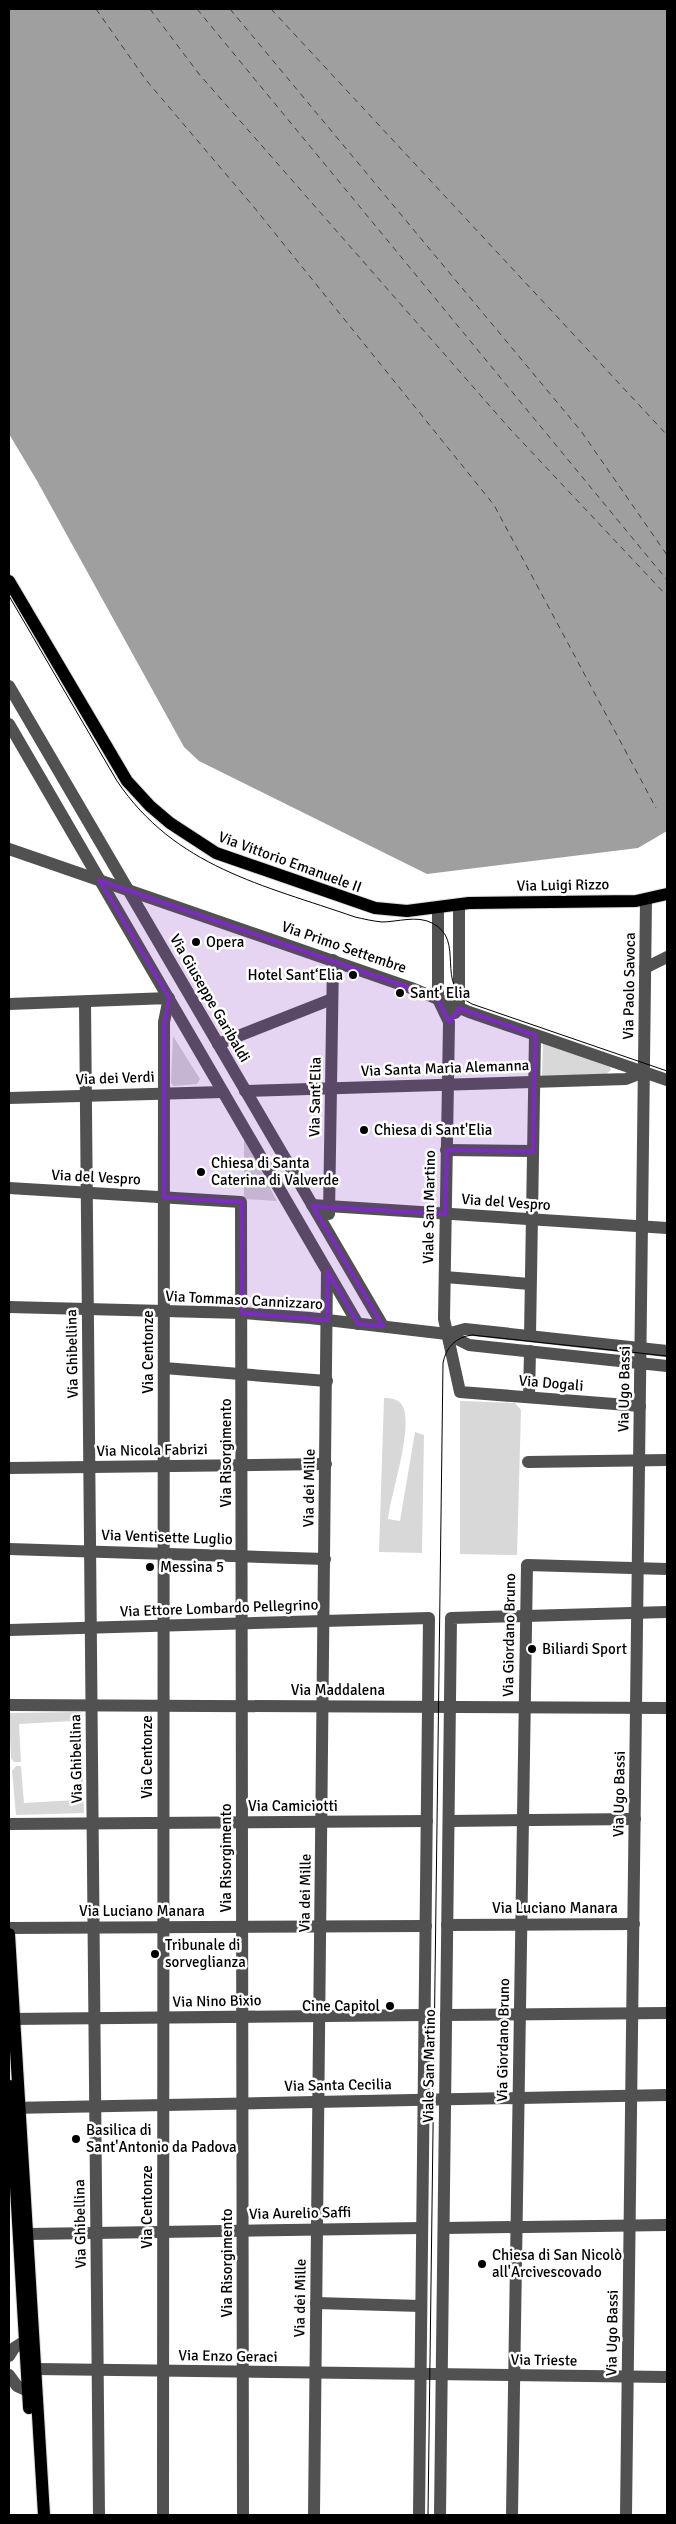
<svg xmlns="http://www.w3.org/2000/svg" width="676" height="2524" font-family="Signika,sans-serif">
	<rect width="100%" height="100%" fill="#fff"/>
	<g fill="#d8d8d8">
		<polygon points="173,1036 200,1079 197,1084 174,1086 171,1083"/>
		<polygon points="543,1041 610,1067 611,1070 606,1074 542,1076"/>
		<polygon points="244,1139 277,1201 244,1199"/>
		<path d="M384 1398C391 1398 400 1399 403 1407 413 1429 391 1493 388 1519L400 1521 415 1432 424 1435 422 1553 379 1552Z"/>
		<polygon points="460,1401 515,1403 521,1410 517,1555 460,1554"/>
		<polygon points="81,1712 84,1813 16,1815 12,1771 16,1766 21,1766 24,1803 77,1800 75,1766 80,1765 79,1741 74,1741 72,1721 19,1724 21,1762 14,1762 11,1758 9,1713"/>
	</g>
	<polygon fill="#9f9f9f" points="9,9 667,9 667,831 638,848 427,874 199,761 184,747 36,479 9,434"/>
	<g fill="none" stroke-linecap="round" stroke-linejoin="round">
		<g stroke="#404040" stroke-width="1" stroke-dasharray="6 5" stroke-linecap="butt">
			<polyline points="96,9 146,80 253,206 494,505 656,808"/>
			<polyline points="150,9 199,74 510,429 667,596"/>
			<polyline points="197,9 667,580"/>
			<polyline points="230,9 581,431 667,555"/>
			<polyline points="271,9 667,435"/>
		</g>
		<defs>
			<g id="major">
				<polyline points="9,581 127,781 150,806 170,823 216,853 375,908 407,911 469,903 636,901 667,894"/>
				<polyline points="9,1934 44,2515"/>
				<polyline points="10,2086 29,2408"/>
			</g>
		</defs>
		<use href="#major" stroke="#dbdbdb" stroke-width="14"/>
		<g stroke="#515151" stroke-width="12">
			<polyline points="9,686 383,1326"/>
			<polyline points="9,724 358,1324"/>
			<polyline points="9,849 414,989 469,1012 667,1080"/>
			<polyline points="438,908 438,999 449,1022 444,1319 460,1392 640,1406"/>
			<polyline points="645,968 667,957"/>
			<polyline points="85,1002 99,2515"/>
			<polyline points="9,1004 169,998 164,1022 163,2515"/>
			<polyline points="455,1013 459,1008 459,905"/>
			<polyline points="218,1044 332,999"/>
			<polyline points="245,1091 626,1079 644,1072"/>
			<polyline points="9,1098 223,1092"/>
			<polyline points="446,1150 533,1151"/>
			<polyline points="9,1188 241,1202 243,2515"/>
			<polyline points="312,1205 667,1228"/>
			<polyline points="329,1214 333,960"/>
			<polyline points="445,1277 530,1284"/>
			<polyline points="9,1307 242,1313 310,1318 447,1334 469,1345 667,1366"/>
			<polyline points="447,1334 465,1329 667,1351"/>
			<polyline points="530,1336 535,1035"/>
			<polyline points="164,1368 327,1381"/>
			<polyline points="529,1397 530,1351"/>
			<polyline points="528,1462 667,1460"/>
			<polyline points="9,1468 326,1464"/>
			<polyline points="9,1549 325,1559"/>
			<polyline points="9,1630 429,1618 419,2515"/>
			<polyline points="9,1705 667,1708"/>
			<polyline points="449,1821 635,1819"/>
			<polyline points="9,1824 427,1821"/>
			<polyline points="447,1925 634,1924"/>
			<polyline points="9,1928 426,1926"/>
			<polyline points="446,2015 667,2013"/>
			<polyline points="9,2019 425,2015"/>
			<polyline points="10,2108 667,2095"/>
			<polyline points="444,2228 667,2225"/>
			<polyline points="28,2234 422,2228"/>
			<polyline points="316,2303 421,2306"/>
			<polyline points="9,2356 14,2348 25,2341"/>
			<polyline points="36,2369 667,2377"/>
			<polyline points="9,2375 17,2386 28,2391"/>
			<polyline points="314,2515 327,1271"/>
			<polyline points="440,2515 451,1618 667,1612"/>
			<polyline points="512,2515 527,1565 667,1569"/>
			<polyline points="626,2515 646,900"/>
		</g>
		<use href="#major" stroke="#000" stroke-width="12"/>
		<g stroke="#000" stroke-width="1">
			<path d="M9 596 117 781C175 867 263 885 355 917 364 919 372 921 382 922 397 922 417 915 432 923 467 940 433 985 472 1004L667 1071"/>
			<path d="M428 2515 443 1363C446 1347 456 1337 472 1335L667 1356"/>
		</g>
	</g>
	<path fill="#7b2cbf" fill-opacity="0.2" stroke="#7b2cbf" stroke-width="4" stroke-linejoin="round" d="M99 880 414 989 438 999 449 1022 459 1008 535 1035 533 1151 447 1150 445 1214 313 1206 383 1326 358 1324 327 1271 328 1320 242 1313 241 1202 164 1197V1022L169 998Z"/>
	<g fill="#000" stroke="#fff" stroke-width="2">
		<circle cx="196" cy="942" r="5"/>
		<circle cx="353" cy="975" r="5"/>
		<circle cx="400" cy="993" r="5"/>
		<circle cx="364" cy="1130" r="5"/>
		<circle cx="201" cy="1172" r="5"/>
		<circle cx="150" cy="1567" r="5"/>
		<circle cx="532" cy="1649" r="5"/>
		<circle cx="155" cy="1954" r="5"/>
		<circle cx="390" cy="2006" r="5"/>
		<circle cx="76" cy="2139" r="5"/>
		<circle cx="482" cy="2264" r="5"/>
	</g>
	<g text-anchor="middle" stroke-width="5" stroke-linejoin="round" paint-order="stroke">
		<g font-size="15" fill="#000" stroke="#fff">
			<text transform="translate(290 862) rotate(20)" y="5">Via Vittorio Emanuele II</text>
			<text transform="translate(563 885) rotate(-1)" y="5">Via Luigi Rizzo</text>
			<text transform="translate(344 947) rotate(19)" y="5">Via Primo Settembre</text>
			<text transform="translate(629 986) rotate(-89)" y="5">Via Paolo Savoca</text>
			<text transform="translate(210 998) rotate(60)" y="5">Via Giuseppe Garibaldi</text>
			<text transform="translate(445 1068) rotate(-2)" y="5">Via Santa Maria Alemanna</text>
			<text transform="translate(115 1078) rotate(-2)" y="5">Via dei Verdi</text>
			<text transform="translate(315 1097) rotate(-89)" y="5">Via Sant'Elia</text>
			<text transform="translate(96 1177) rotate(3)" y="5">Via del Vespro</text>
			<text transform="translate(506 1202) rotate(4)" y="5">Via del Vespro</text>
			<text transform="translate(429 1207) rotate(-89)" y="5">Viale San Martino</text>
			<text transform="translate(244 1300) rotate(3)" y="5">Via Tommaso Cannizzaro</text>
			<text transform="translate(148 1352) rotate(-90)" y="5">Via Centonze</text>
			<text transform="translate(72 1354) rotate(-91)" y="5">Via Ghibellina</text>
			<text transform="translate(551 1383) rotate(5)" y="5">Via Dogali</text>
			<text transform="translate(624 1389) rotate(-89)" y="5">Via Ugo Bassi</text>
			<text transform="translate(152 1450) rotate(-1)" y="5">Via Nicola Fabrizi</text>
			<text transform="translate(226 1453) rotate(-90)" y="5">Via Risorgimento</text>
			<text transform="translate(309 1488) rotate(-89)" y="5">Via dei Mille</text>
			<text transform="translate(167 1537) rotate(2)" y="5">Via Ventisette Luglio</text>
			<text transform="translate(219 1608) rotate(-2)" y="5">Via Ettore Lombardo Pellegrino</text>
			<text transform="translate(509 1635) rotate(-89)" y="5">Via Giordano Bruno</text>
			<text x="338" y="1695">Via Maddalena</text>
			<text transform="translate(147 1757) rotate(-90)" y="5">Via Centonze</text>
			<text transform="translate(76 1759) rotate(-91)" y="5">Via Ghibellina</text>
			<text transform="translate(619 1794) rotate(-89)" y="5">Via Ugo Bassi</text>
			<text x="293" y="1811">Via Camiciotti</text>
			<text transform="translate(226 1858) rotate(-90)" y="5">Via Risorgimento</text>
			<text transform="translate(305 1893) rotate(-89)" y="5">Via dei Mille</text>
			<text x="555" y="1913">Via Luciano Manara</text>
			<text x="142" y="1916">Via Luciano Manara</text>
			<text transform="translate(217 2001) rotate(-1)" y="5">Via Nino Bixio</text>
			<text transform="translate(503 2040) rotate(-89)" y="5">Via Giordano Bruno</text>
			<text transform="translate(429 2066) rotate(-89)" y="5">Viale San Martino</text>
			<text transform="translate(338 2085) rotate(-1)" y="5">Via Santa Cecilia</text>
			<text transform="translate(147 2207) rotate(-90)" y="5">Via Centonze</text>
			<text transform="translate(300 2213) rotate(-1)" y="5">Via Aurelio Saffi</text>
			<text transform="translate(80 2224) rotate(-91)" y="5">Via Ghibellina</text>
			<text transform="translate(227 2263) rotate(-90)" y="5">Via Risorgimento</text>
			<text transform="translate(300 2298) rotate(-89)" y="5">Via dei Mille</text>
			<text transform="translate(612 2333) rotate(-89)" y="5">Via Ugo Bassi</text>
			<text transform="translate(228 2356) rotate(1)" y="5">Via Enzo Geraci</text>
			<text transform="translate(544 2360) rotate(1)" y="5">Via Trieste</text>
		</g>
		<g font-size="15" fill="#000" stroke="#fff" text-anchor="start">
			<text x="206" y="947">Opera</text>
			<text x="343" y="980" text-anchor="end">Hotel Sant‘Elia</text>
			<text x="410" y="998">Sant' Elia</text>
			<text x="374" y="1135">Chiesa di Sant'Elia</text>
			<text x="211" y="1168">Chiesa di Santa<tspan x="211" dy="17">Caterina di Valverde</tspan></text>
			<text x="160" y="1572">Messina 5</text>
			<text x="542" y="1654">Biliardi Sport</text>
			<text x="165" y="1950">Tribunale di<tspan x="165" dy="17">sorveglianza</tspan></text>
			<text x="380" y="2011" text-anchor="end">Cine Capitol</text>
			<text x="86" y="2135">Basilica di<tspan x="86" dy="17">Sant'Antonio da Padova</tspan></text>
			<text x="492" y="2260">Chiesa di San Nicolò<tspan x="492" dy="17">all'Arcivescovado</tspan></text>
		</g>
	</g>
	<rect width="676" height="2524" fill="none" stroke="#000000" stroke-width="20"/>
</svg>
